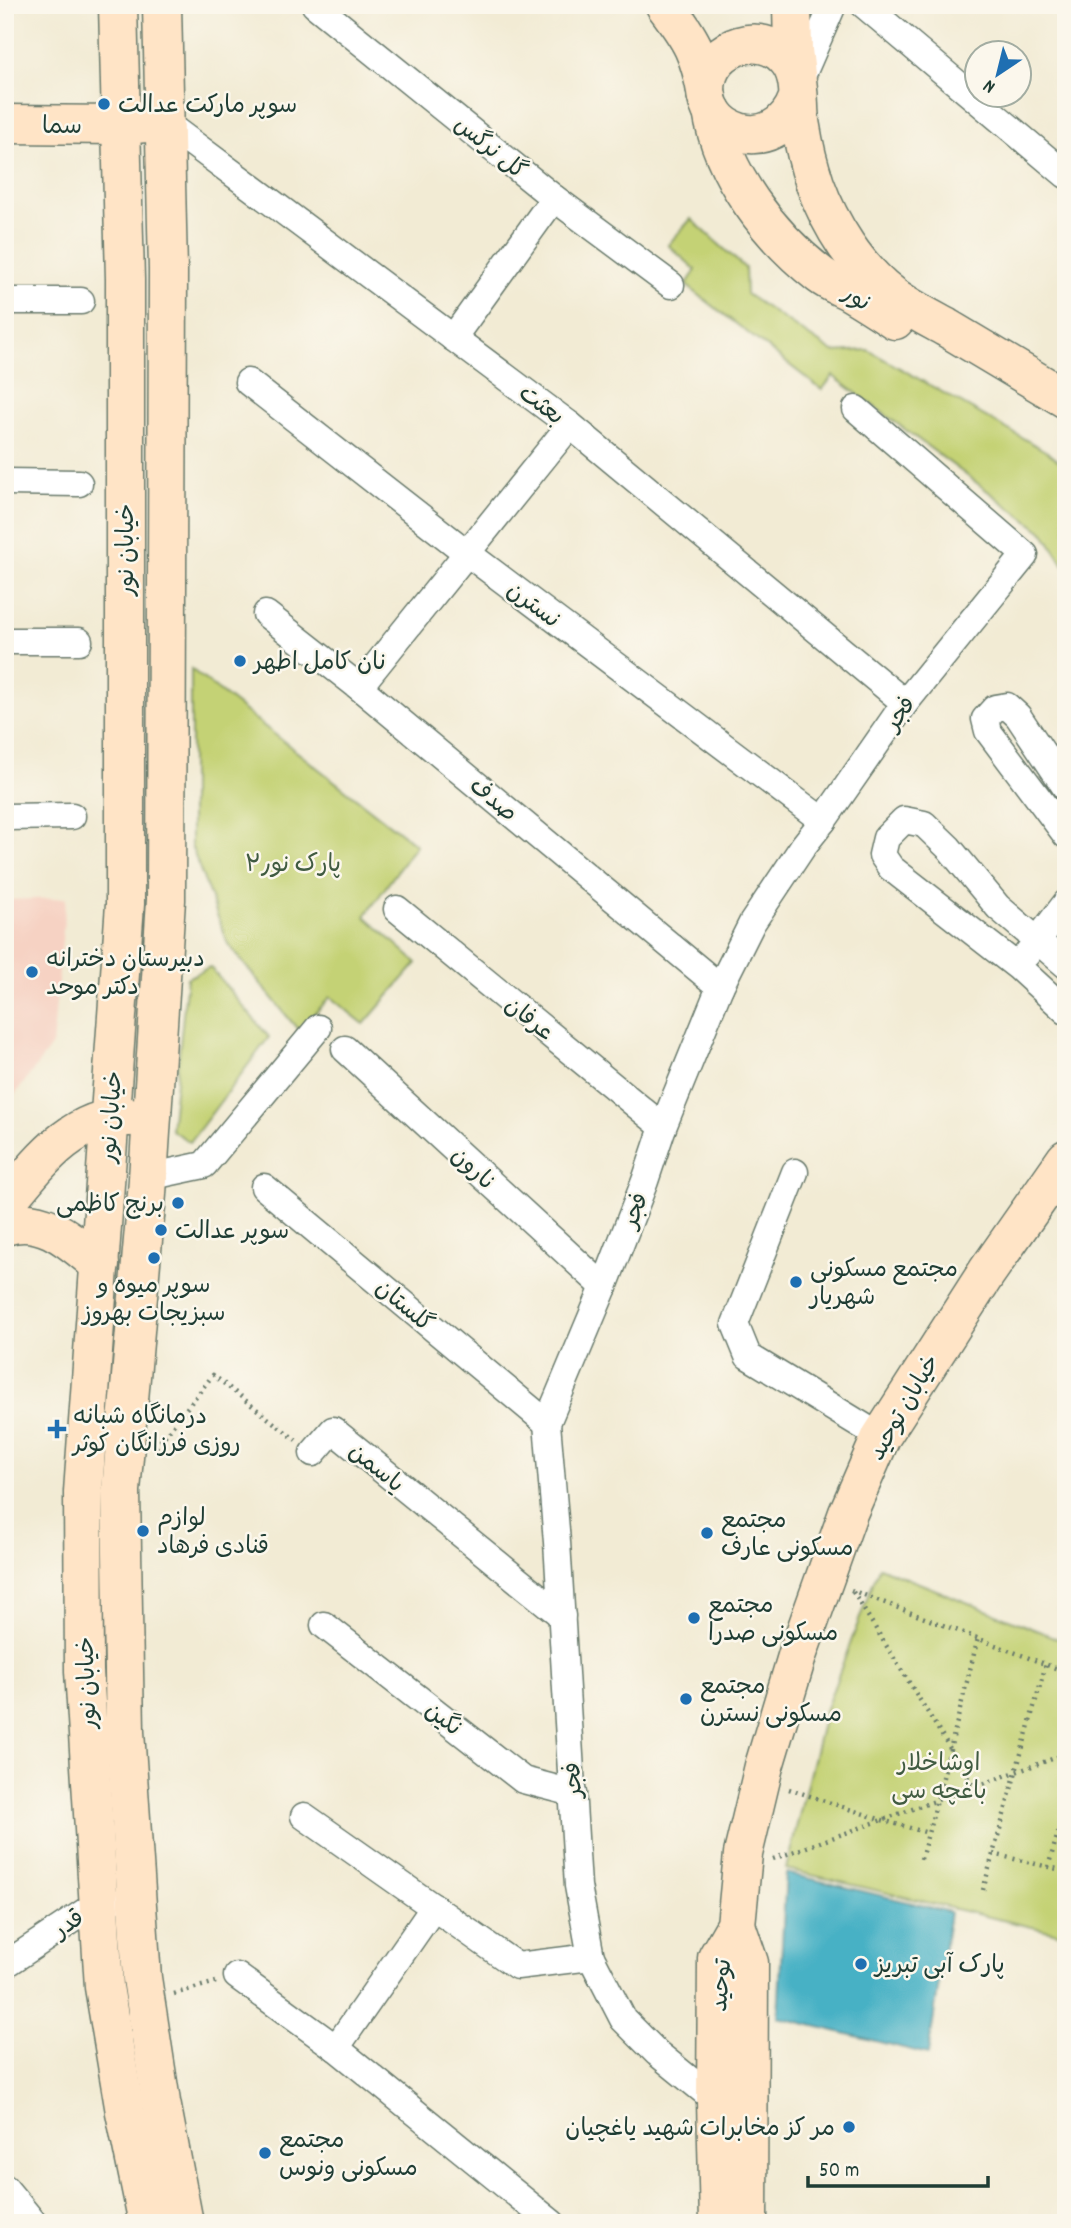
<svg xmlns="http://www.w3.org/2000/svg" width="1071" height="2228" font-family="Dekko,'Playpen Sans Arabic',sans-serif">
	<rect width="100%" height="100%" fill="#fbf7ec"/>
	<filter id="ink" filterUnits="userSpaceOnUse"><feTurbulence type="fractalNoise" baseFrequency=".0143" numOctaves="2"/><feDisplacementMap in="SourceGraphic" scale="14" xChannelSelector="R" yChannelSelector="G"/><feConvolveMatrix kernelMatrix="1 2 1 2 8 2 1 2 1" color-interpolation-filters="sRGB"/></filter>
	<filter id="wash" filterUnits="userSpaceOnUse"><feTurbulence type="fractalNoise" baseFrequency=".00686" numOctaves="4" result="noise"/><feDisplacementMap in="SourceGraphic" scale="28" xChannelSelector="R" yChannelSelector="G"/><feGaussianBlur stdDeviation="1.57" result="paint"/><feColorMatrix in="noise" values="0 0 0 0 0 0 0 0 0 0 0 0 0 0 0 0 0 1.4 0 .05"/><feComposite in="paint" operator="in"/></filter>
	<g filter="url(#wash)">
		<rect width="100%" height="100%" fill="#f2ebd4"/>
		<polygon fill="#f6d2c3" points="66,898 52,1045 5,1108 5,900"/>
		<g fill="#c4d274" stroke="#728854" stroke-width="2">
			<polygon points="691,219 745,268 746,294 833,352 868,350 1049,453 1066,467 1066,568 1044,533 833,376 822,390 686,285 696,270 668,245"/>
			<polygon points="191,669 416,845 365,916 417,963 364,1024 330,997 299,1031 228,944 191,845"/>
			<polygon points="210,967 269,1037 190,1142 171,1130 187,978"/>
			<polygon points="879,1567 1066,1642 1066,1935 786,1869 825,1711"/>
		</g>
		<polygon fill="#47b1c5" stroke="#33777c" stroke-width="2" points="786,1873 950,1912 928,2054 778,2017"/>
	</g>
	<g filter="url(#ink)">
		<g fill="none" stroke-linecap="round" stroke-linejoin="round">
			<defs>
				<g id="street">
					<polyline points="315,5 554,198 671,285"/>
					<polyline points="864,5 1066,175"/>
					<polyline points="799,83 833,5"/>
					<polyline points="164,122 570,425 905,703"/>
					<polyline points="5,301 81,301"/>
					<polyline points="453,338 554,198"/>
					<polyline points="248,382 467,553 823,821"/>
					<polyline points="5,482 79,483"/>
					<polyline points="266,614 359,687 720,987"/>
					<polyline points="5,641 79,641"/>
					<polyline points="359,687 570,425"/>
					<polyline points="1066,788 1018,716 1007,706 995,708 985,719 988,731 1066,835"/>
					<polyline points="5,817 72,816"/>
					<polyline points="397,909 663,1127"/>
					<polyline points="1027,954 1066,903"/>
					<polyline points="1066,965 998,907 949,848 924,824 904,820 886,838 882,855 891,868 1018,967 1066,1011"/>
					<polyline points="345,1049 604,1287"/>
					<polyline points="795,1172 735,1324 748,1356 881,1437"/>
					<polyline points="148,1177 204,1165 318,1028"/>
					<polyline points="264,1187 547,1423"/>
					<polyline points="313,1453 333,1430 562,1616"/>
					<polyline points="324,1625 523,1780 573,1793"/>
					<polyline points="304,1816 517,1966 591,1957"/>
					<polyline points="5,1965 98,1903 110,1901"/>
					<polyline points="237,1976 336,2048 552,2223"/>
					<polyline points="336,2048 434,1907"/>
					<polyline points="725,2101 716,2101 657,2053 623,2019 591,1957 578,1886 557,1542 547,1423 604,1287 645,1181 663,1127 720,987 752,923 804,845 823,821 905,703 1025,555 856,409"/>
					<polyline points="5,2188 34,2223"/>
				</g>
				<g id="secondary">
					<polyline points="118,5 125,279 125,904 83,1492 84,1671 104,1987 125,2112 148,2223"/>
					<polyline points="162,5 168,270 166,900 147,1194 121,1491 125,1732 142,1978 161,2102 184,2223"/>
					<path d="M665 5C691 39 700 54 707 97"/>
					<polyline points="792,5 793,50 796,75"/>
					<path d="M798 98C775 161 697 133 707 80 714 45 761 31 785 57 804 76 796 104 801 127 804 146 809 166 815 184 830 225 857 269 893 296 909 308 929 318 947 328 987 352 1026 375 1066 399"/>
					<path d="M712 111C722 174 770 236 820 275 829 282 839 286 849 291 864 300 880 310 895 320"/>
					<polyline points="5,124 120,125 147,123"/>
					<path d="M5 1204C38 1164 73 1115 130 1117"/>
					<path d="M5 1226C43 1213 72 1242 100 1265"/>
					<polyline points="736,1925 749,1963 748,2223"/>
					<polyline points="719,2223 716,2101 717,1958 736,1925 743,1854 764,1766 798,1653 848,1513 881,1437 987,1272 1066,1159"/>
				</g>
			</defs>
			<use href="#street" stroke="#697a6c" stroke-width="29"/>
			<use href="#secondary" stroke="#697a6c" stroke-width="41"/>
			<g stroke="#697a6c" stroke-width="4.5" stroke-dasharray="2 5" stroke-linecap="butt">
				<polyline points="156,1447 213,1375 296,1440"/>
				<polyline points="851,1590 1066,1672"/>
				<polyline points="853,1592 974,1787"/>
				<polyline points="789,1789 882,1820 928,1833"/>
				<polyline points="993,1854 1066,1871"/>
				<polyline points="773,1859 1066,1754"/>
				<polyline points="921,1859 937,1801 978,1638"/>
				<polyline points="1048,1867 1066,1806"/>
				<polyline points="983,1890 1046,1664"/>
				<polyline points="174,1994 216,1982"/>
			</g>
			<use href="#street" stroke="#fff" stroke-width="26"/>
			<use href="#secondary" stroke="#ffe4c6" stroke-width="38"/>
		</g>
	</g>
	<g fill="#1f6fb2" stroke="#fbf7ec" stroke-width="2.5">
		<circle cx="104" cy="104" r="7"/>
		<circle cx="240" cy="661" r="7"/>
		<circle cx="32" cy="972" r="7"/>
		<circle cx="178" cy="1203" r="7"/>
		<circle cx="161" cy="1230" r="7"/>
		<circle cx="154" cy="1258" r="7"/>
		<circle cx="796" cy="1282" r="7"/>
		<path d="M53.5 1418.5h7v7h7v7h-7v7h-7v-7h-7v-7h7z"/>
		<circle cx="143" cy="1531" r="7"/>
		<circle cx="707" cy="1533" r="7"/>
		<circle cx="694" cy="1618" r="7"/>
		<circle cx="686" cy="1699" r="7"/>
		<circle cx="861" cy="1964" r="7"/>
		<circle cx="849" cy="2127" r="7"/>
		<circle cx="265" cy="2153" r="7"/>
	</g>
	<g text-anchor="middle" stroke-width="5" stroke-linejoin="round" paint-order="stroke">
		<g font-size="24" fill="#1f3d34" stroke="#fbf7ec" text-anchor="start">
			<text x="118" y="112">سوپر مارکت عدالت</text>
			<text x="254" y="669">نان کامل اطهر</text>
			<text x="46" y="966">دبیرستان دخترانه<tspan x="46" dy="28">دکتر موحد</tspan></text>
			<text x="164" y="1211" text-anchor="end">برنج کاظمی</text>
			<text x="175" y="1238">سوپر عدالت</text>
			<text x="810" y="1276">مجتمع مسکونی<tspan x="810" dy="28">شهریار</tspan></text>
			<text x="154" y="1292" text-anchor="middle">سوپر میوه و<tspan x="154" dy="28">سبزیجات بهروز</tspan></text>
			<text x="73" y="1423">درمانگاه شبانه<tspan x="73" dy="28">روزی فرزانگان کوثر</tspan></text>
			<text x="157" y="1525">لوازم<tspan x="157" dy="28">قنادی فرهاد</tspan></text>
			<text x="721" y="1527">مجتمع<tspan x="721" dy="28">مسکونی عارف</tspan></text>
			<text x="708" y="1612">مجتمع<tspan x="708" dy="28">مسکونی صدرا</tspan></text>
			<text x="700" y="1693">مجتمع<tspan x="700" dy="28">مسکونی نسترن</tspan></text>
			<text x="875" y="1972">پارک آبی تبریز</text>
			<text x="835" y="2135" text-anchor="end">مر کز مخابرات شهید یاغچیان</text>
			<text x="279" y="2147">مجتمع<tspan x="279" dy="28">مسکونی ونوس</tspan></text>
		</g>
		<g font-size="24" fill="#1f3d34" stroke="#fbf7ec">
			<text x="62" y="133">سما</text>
			<text transform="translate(491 147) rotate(39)" y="8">گل نرگس</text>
			<text transform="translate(857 297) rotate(31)" y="8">نور</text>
			<text transform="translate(542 404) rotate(37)" y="8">بعثت</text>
			<text transform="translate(125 550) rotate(-90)" y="8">خیابان نور</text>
			<text transform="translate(534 604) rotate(37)" y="8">نسترن</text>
			<text transform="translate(899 713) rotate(-54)" y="8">فجر</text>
			<text transform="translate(494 799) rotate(40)" y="8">صدف</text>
			<text transform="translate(530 1018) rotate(39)" y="8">عرفان</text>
			<text transform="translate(110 1117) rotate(-86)" y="8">خیابان نور</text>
			<text transform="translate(474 1168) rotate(43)" y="8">نارون</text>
			<text transform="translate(634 1210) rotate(-69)" y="8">فجر</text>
			<text transform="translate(405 1305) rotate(40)" y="8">گلستان</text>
			<text transform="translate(903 1407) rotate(-60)" y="8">خیابان توحید</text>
			<text transform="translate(377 1467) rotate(39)" y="8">یاسمن</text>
			<text transform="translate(86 1683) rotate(-92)" y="8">خیابان نور</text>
			<text transform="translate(444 1718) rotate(38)" y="8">نگین</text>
			<text transform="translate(572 1780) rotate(-93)" y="8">فجر</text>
			<text transform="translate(68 1923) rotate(-34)" y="8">قدر</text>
			<text transform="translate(720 1985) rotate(-85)" y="8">توحید</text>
		</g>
		<g font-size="24" fill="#405b41" stroke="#fbf7ec">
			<text x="293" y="871">پارک نور۲</text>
			<text x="939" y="1770">اوشاخلار<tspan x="939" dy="28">باغچه سی</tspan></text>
		</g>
	</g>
	<rect width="1071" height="2228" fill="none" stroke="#fbf7ec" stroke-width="28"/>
	<g transform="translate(998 74) rotate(215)"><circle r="33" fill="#fbf7ec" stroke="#a3ada2" stroke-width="2"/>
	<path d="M0-5L12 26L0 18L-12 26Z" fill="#1f6fb2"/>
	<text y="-10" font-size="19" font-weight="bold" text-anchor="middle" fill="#1f3d34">N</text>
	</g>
	<path d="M808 2176v10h180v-10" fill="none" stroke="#1f3d34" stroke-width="3.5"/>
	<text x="819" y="2176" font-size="21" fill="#1f3d34" stroke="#fbf7ec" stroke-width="5" paint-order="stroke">50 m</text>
</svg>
